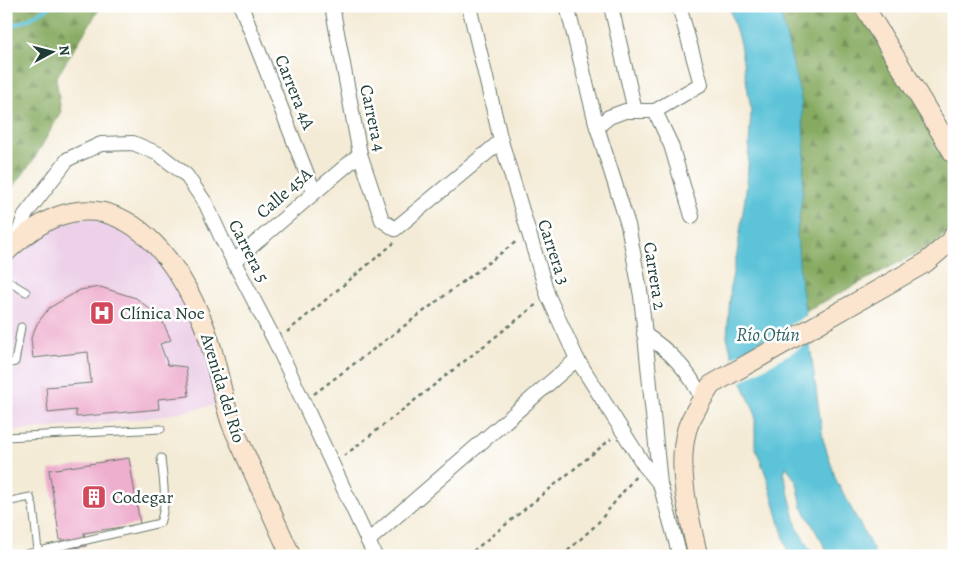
<svg xmlns="http://www.w3.org/2000/svg" width="960" height="562" font-family="Alegreya,serif">
	<defs>
		<pattern id="forest-firs" width="22" height="20" patternUnits="userSpaceOnUse" patternTransform="scale(1.25)"><rect width="22" height="20" fill="#86aa60"/><path d="M5 1l3.5 6h-7zM16 11l3.5 6h-7z" fill="#6d8c50"/></pattern>
	</defs>
	<rect width="100%" height="100%" fill="#fff"/>
	<filter id="ink" filterUnits="userSpaceOnUse"><feTurbulence type="fractalNoise" baseFrequency=".02" numOctaves="2"/><feDisplacementMap in="SourceGraphic" scale="10" xChannelSelector="R" yChannelSelector="G"/><feConvolveMatrix kernelMatrix="1 2 1 2 8 2 1 2 1" color-interpolation-filters="sRGB"/></filter>
	<filter id="wash" filterUnits="userSpaceOnUse"><feTurbulence type="fractalNoise" baseFrequency=".0096" numOctaves="4" result="noise"/><feDisplacementMap in="SourceGraphic" scale="20" xChannelSelector="R" yChannelSelector="G"/><feGaussianBlur stdDeviation="1.12" result="paint"/><feColorMatrix in="noise" values="0 0 0 0 0 0 0 0 0 0 0 0 0 0 0 0 0 1.4 0 .05"/><feComposite in="paint" operator="in"/></filter>
	<g filter="url(#wash)">
		<rect width="100%" height="100%" fill="#f4ebd6"/>
		<polygon fill="#edd1e9" points="109,213 179,277 225,403 157,417 53,428 18,430 6,429 6,252 37,228"/>
		<g fill="url(#forest-firs)" stroke="#52744a">
			<polygon points="6,6 101,6 56,78 61,112 34,159 6,197"/>
			<polygon points="775,6 864,6 954,154 954,226 936,243 779,325"/>
		</g>
		<polygon fill="#5bc3d8" stroke="#3d8086" points="729,6 779,6 801,98 805,150 802,196 797,234 800,274 823,439 836,480 873,549 875,556 830,556 802,507 797,483 786,466 784,475 797,527 813,556 789,556 767,478 755,446 755,413 735,367 727,337 731,283 737,253 747,184 751,109 740,44"/>
		<polygon fill="#f4ebd6" points="809,314 812,341 739,383 730,359"/>
		<g fill="none" stroke-linecap="round" stroke-linejoin="round">
			<polyline stroke="#5bc3d8" stroke-width="4.5" points="6,28 29,19 51,6"/>
		</g>
		<g id="blocks">
			<g fill="#eeaece">
				<polygon points="100,287 136,298 161,318 171,340 160,344 168,365 186,367 189,396 158,399 159,409 76,417 76,410 48,413 46,387 91,383 88,352 33,358 31,338 37,324 49,308 80,290"/>
				<polygon points="129,458 140,524 84,533 86,546 67,549 66,540 60,540 49,470"/>
			</g>
		</g>
	</g>
	<g filter="url(#ink)">
		<use href="#blocks" fill-opacity="0" stroke="#6a7a6d" stroke-width="1"/>
		<g fill="none" stroke-linecap="round" stroke-linejoin="round">
			<defs>
				<g id="lane">
					<polyline points="6,280 26,292"/>
					<polyline points="6,364 15,362 21,327"/>
					<polyline points="6,437 161,429"/>
					<polyline points="6,502 30,497 33,506 38,551"/>
					<path d="M18 556 160 523C168 501 163 480 161 458"/>
				</g>
				<g id="street">
					<polyline points="241,6 314,192"/>
					<polyline points="332,6 360,154 382,220 395,229 501,141"/>
					<polyline points="469,6 501,141 548,296 577,359 644,465 659,483"/>
					<polyline points="567,6 597,127 628,225 641,296 660,484 680,556"/>
					<polyline points="611,6 635,111"/>
					<polyline points="655,111 671,145 692,216"/>
					<polyline points="597,127 609,117 625,111 655,111 701,84 679,6"/>
					<polyline points="15,244 25,215 68,159 101,144 133,143 159,154 186,175 206,204 222,239 275,341 375,556"/>
					<polyline points="233,262 360,154"/>
					<path d="M644 334C670 351 689 370 702 399"/>
					<polyline points="368,541 577,359"/>
				</g>
				<g id="secondary">
					<polyline points="864,6 954,154"/>
					<path d="M6 252C20 239 38 224 56 217 129 189 179 264 203 323 217 356 220 392 232 425L291 556"/>
					<path d="M698 556C689 517 676 467 687 429 692 414 703 398 711 385L925 263 951 241 954 235"/>
				</g>
			</defs>
			<use href="#lane" stroke="#6a7a6d" stroke-width="9"/>
			<use href="#street" stroke="#6a7a6d" stroke-width="16"/>
			<use href="#secondary" stroke="#6a7a6d" stroke-width="21"/>
			<g stroke="#6a7a6d" stroke-width="2.5" stroke-dasharray="4 4" stroke-linecap="butt">
				<polyline points="287,332 394,243"/>
				<polyline points="314,394 517,241"/>
				<polyline points="344,456 537,304"/>
				<polyline points="467,556 611,439"/>
				<polyline points="562,556 597,524 636,476"/>
			</g>
			<use href="#lane" stroke="#fff" stroke-width="7"/>
			<use href="#street" stroke="#fff" stroke-width="14"/>
			<use href="#secondary" stroke="#fbe5cf" stroke-width="19"/>
		</g>
	</g>
	<defs>
		<symbol id="hospital-square" viewBox="-11 -11 22 22"><rect x="-9" y="-9" width="18" height="18" rx="4" fill="#d1495b" stroke="#fff"/><path d="M-5-5h3v3.5h4V-5h3V5h-3V1.5h-4V5h-3Z" fill="#fff"/></symbol>
		<symbol id="building-square" viewBox="-11 -11 22 22"><rect x="-9" y="-9" width="18" height="18" rx="4" fill="#d1495b" stroke="#fff"/><path d="M-4-6H4V6H1V3H-1V6H-4ZM-2.5-4.3h1.7v1.8h-1.7ZM.8-4.3h1.7v1.8H.8ZM-2.5-1h1.7V.8h-1.7ZM.8-1h1.7V.8H.8Z" fill="#fff"/></symbol>
	</defs>
	<g fill-rule="evenodd">
		<use href="#hospital-square" x="88" y="299" width="28" height="28"/>
		<use href="#building-square" x="80" y="483" width="28" height="28"/>
	</g>
	<g text-anchor="middle" stroke-width="5" stroke-linejoin="round" paint-order="stroke">
		<g font-size="18" fill="#1f3d34" stroke="#fff">
			<text transform="translate(295 92) rotate(68)" y="6">Carrera 4A</text>
			<text transform="translate(373 118) rotate(78)" y="6">Carrera 4</text>
			<text transform="translate(284 193) rotate(-41)" y="6">Calle 45A</text>
			<text transform="translate(249 251) rotate(63)" y="6">Carrera 5</text>
			<text transform="translate(554 252) rotate(72)" y="6">Carrera 3</text>
			<text transform="translate(655 276) rotate(81)" y="6">Carrera 2</text>
			<text transform="translate(223 388) rotate(73)" y="6">Avenida del Río</text>
		</g>
		<g font-size="18" fill="#1f3d34" stroke="#fff" text-anchor="start">
			<text x="120" y="319">Clínica Noe</text>
			<text x="112" y="503">Codegar</text>
		</g>
		<g font-size="19" font-style="italic" fill="#316565" stroke="#fff">
			<text x="768" y="341">Río Otún</text>
		</g>
	</g>
	<rect width="960" height="562" fill="none" stroke="#fff" stroke-width="25"/>
	<g transform="translate(52 52) rotate(83)" stroke="#ffffff" stroke-width="4" paint-order="stroke">
	<path d="M0-4L9 19L0 12L-9 19Z" fill="#1f3d34"/>
	<text y="-8" font-size="14" font-weight="bold" text-anchor="middle" fill="#1f3d34">N</text>
	</g>
</svg>
